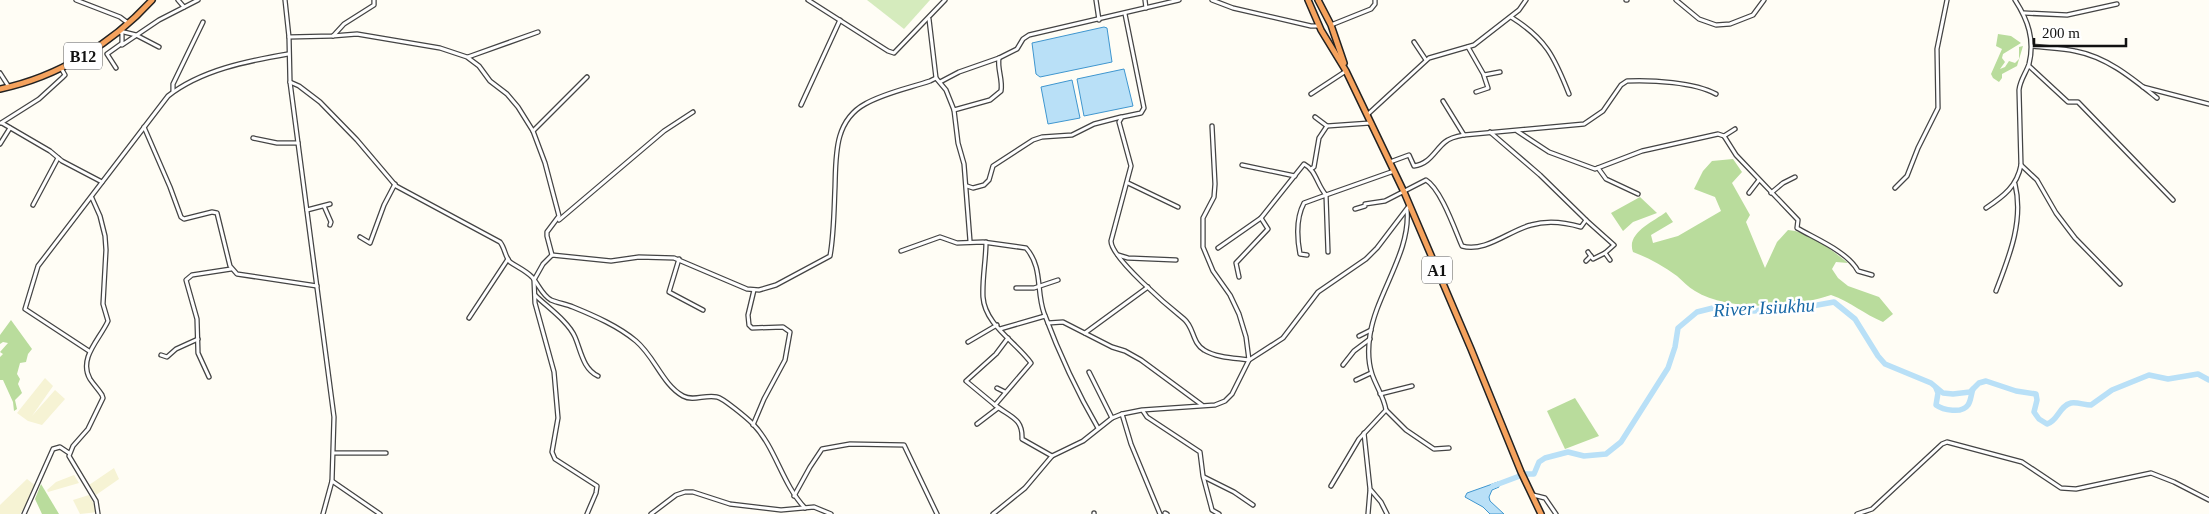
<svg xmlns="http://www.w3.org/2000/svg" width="2209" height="514" font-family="'Times New Roman',serif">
	<rect width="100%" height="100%" fill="#fffdf5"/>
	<g fill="#f6f3d4">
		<polygon points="45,378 53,386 32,416 55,390 65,399 42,425 28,421 17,413"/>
		<polygon points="114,468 119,479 96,495 89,485"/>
		<polygon points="74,475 79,483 48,492 47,490 56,482"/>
		<polygon points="27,479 37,487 20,514 0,514 0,505"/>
		<polygon points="89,495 98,512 80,514 73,500"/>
	</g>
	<polygon fill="#d5ebbd" points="867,0 930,0 904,29"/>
	<g fill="#b9dc9c">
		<polygon points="1998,34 2011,36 2021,43 2003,54 2002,58 2005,62 2000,69 2005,67 2009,61 2015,63 2019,59 2019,47 2023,46 2017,66 2002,74 2002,78 1999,82 1993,78 1991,74 2002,49 1996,46"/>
		<path d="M1733 159 1742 172 1732 183 1750 215 1746 222 1765 268 1777 242 1788 230C1811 232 1830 249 1848 263L1836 262 1832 269 1838 278 1848 286 1879 297 1893 314 1883 322C1864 314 1851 302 1831 295 1794 308 1729 312 1695 291 1688 287 1683 281 1677 276 1663 266 1649 258 1633 252 1626 233 1653 222 1666 212L1673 222 1651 235 1653 243 1678 236 1721 211 1715 197 1694 189 1703 171 1712 161Z"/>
		<polygon points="1640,197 1657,213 1633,222 1623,231 1611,213"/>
		<polygon points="11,320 32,349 28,354 26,362 20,363 17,374 20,379 18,384 22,393 15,400 17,409 14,411 13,402 3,380 0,380 0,357 3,354 0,352 8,343 3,342 0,344 0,335"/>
		<polygon points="1575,398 1599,436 1565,449 1547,411"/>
		<polygon points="41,484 59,514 42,514 35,499"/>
	</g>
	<g fill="#b9e0f7" stroke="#3f96cf">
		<polygon points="1104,27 1107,28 1112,62 1040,77 1036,74 1032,43"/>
		<polygon points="1124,69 1133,106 1084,116 1077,79"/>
		<polygon points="1072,80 1080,118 1048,124 1041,87"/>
		<polygon points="1498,482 1499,487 1492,490 1489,497 1490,501 1504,514 1490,514 1483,507 1465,497 1467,493"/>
	</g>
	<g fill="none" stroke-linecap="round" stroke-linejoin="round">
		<g stroke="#b9e0f7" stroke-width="5.5">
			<path d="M1936 388 1938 393 1936 405C1943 410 1962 414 1968 405 1971 401 1971 394 1973 389"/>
			<path d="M1493 486 1525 474H1534L1539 462 1545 458 1568 452 1584 456 1606 454 1621 442 1668 368 1675 347 1678 328 1697 312 1721 306 1754 311 1776 308H1801L1834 302 1855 319 1878 356 1885 364 1931 383 1943 393 1953 394 1970 392 1979 383 1986 381 2016 391 2036 394 2037 400 2034 412 2039 419 2047 424C2058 421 2059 406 2071 403 2078 402 2084 405 2091 405L2112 390 2149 375 2168 379 2198 374 2209 380"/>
		</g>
		<defs>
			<g id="minor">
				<polyline points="76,0 120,17 128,23"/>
				<polyline points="178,0 184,7"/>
				<polyline points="285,0 289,37 290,82 334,417 332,481 323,514"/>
				<polyline points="808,0 888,51 894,53 945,0"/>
				<polyline points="1096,0 1099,20"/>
				<polyline points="1145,0 1146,8"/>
				<polyline points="1212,0 1233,8 1311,26 1319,26"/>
				<polyline points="1626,0 1627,0"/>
				<polyline points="1676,0 1699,19 1716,25 1730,24 1753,15 1764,0"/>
				<polyline points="2024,13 2067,15 2117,4"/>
				<path d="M1125 14 1144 108 1141 113 1122 117 1119 122 1131 166 1111 241C1111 258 1169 307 1184 319 1194 327 1192 343 1204 350 1217 358 1235 358 1249 360L1246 337 1239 314 1230 295 1213 271 1203 247V218L1214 197 1215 184 1212 126"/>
				<path d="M1511 17C1546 39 1554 56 1569 94"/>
				<polyline points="929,19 936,78 946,90 954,110 958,143 964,164 970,241"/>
				<polyline points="1331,25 1371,9 1375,4 1375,0"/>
				<polyline points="120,30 122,34 122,45 159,20 198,0"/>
				<polyline points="120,31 136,35 159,47"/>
				<polyline points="333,36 344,24 374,5 374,0"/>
				<polyline points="289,37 332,36 357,34 440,48 467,57 479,66 490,81 507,94 518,107 533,131 545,163 559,216 547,232 547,236 552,255"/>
				<polyline points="1414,42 1426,60"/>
				<path d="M2032 46C2046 48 2061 48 2075 51 2107 57 2132 78 2157 98"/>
				<polyline points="1468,47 1484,75 1500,72"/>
				<polyline points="468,57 538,32"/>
				<polyline points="2029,66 2068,102 2078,102 2173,200"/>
				<polyline points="116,68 107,54 121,44"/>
				<polyline points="0,73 9,87"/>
				<path d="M290 82 299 86 320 102 357 140 396 186 500 242C505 248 505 257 510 262 517 267 525 270 532 277 539 285 542 295 551 300 558 303 566 304 573 307 595 316 618 326 636 341 655 357 662 384 683 396 694 402 705 394 717 397 723 398 747 418 753 424 776 448 782 484 805 508"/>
				<polyline points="940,82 959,72 999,58 1017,49 1023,39 1029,35 1179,0"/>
				<polyline points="2143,87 2209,104"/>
				<polyline points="173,91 173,84 203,22"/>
				<polyline points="1476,92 1488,88 1484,76"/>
				<polyline points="1311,94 1346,71"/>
				<polyline points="1443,101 1464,135"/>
				<polyline points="801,105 840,20"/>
				<path d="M954 110 990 100 1001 91C1003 79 997 69 999 58"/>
				<polyline points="1367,115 1429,58 1474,45 1519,10 1526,0"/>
				<polyline points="1315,117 1327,126 1370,123"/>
				<polyline points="1,123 39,99 62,78 65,75 61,68"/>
				<polyline points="2,123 50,151 62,161 102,182"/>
				<polyline points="144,127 170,187 181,217 184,219 212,212 217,213 230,266 237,274 317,286"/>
				<polyline points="533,131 587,77"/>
				<polyline points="1517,131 1549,152 1595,169 1642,151 1718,134 1724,136 1735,129"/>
				<path d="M1724 136 1736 155 1798 220 1797 228C1816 239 1848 252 1858 271L1872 275"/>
				<polyline points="253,138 277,143 298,143"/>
				<polyline points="0,144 10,128"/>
				<path d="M1390 162 1409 155 1414 166C1430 164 1435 150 1445 142 1451 137 1458 136 1464 135L1584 124 1603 111 1621 85 1627 81C1652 80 1694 82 1716 94"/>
				<polyline points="1242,165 1295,176"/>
				<polyline points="2021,165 2037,180 2056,213 2075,238 2120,284"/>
				<polyline points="1598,168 1606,179 1638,194"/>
				<polyline points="1311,169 1314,167 1319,138 1327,126"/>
				<polyline points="1128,183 1178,207"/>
				<polyline points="967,186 973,188 984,185 989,180 993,166 1033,140 1042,137 1072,135 1094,124 1121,117"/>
				<polyline points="1895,188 1907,176 1918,148 1938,108 1937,49 1947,0"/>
				<polyline points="1749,193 1759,180"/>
				<polyline points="1771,193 1783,183 1795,177"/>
				<path d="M92 198 100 216 105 236 106 250 103 304 108 321C100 339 78 358 90 379 94 385 99 390 102 395L103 398 88 429 73 446 69 456 96 501 98 514"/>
				<polyline points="33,205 58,158"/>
				<polyline points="324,206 331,222 330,225"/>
				<path d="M1986 208C2004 196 2017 186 2021 165L2019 90C2020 80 2026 73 2029 64 2035 40 2028 20 2015 0"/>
				<path d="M1355 209 1365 206V204L1385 201 1426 180C1441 189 1455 230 1462 246 1485 253 1510 230 1531 225 1548 220 1564 222 1581 227L1586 220 1582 216 1540 175 1490 132"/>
				<polyline points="307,210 330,204"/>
				<polyline points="559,220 664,131 693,112"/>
				<polyline points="1586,220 1614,245 1605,253 1593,259 1588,252"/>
				<polyline points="360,237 370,243 384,205 395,184"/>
				<path d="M986 242C986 260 982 279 983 297 985 325 1016 342 1031 363L995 405C1010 417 1023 418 1022 439L1052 456"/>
				<polyline points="1218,248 1261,218"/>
				<path d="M901 251 940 237 957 243 983 242 1026 248C1043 267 1036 291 1044 313 1059 353 1077 392 1098 428"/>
				<polyline points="1605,253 1610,260"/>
				<polyline points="1118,255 1128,258 1176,260"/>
				<path d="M1307 255 1300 254C1297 238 1296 218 1304 203L1326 195 1328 252"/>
				<polyline points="679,259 669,292 703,310"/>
				<polyline points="1586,261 1591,256"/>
				<path d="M1239 277 1236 263 1268 229 1261 218 1304 164C1316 170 1317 185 1326 195L1394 171"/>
				<polyline points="1016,288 1034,288 1058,280"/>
				<path d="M1996 291C2009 257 2024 221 2015 184"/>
				<path d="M535 295C547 307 568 321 575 337 581 351 583 369 598 376"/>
				<polyline points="469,318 508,259"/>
				<polyline points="1048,323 1063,322 1112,347 1125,351 1141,360 1202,405"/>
				<polyline points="1000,329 1045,316"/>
				<polyline points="1085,333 1148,287"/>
				<polyline points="1359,336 1371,330"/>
				<polyline points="968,342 997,325"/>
				<path d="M89 351 25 309 38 266 168 96C201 70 247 61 288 54"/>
				<polyline points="161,355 167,357 176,349 198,339"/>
				<polyline points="1343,365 1354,351 1370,339"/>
				<polyline points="1089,372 1112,418"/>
				<polyline points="209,377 198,353 197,319 186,280 192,275 231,269"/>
				<polyline points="1356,380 1371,373"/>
				<polyline points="997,388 1005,392"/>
				<polyline points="1380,394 1412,386"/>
				<polyline points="995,405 966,381 996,354 1008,338"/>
				<polyline points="1386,410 1406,430 1434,449 1449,448"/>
				<polyline points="1143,411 1147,417 1200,452 1203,476 1211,506 1212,510 1219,514"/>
				<polyline points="1122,414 1131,444 1160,514"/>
				<polyline points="977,424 998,408"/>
				<polyline points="753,425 764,399 785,360 790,332 783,327 752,328 749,325 748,315 754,290"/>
				<polyline points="1364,433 1370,489 1381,502 1387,514"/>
				<polyline points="334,453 386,453"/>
				<polyline points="1204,477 1234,492 1253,505"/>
				<polyline points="332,481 380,514"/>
				<path d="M1331 486 1359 439 1386 410C1384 397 1376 386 1372 374 1368 362 1368 348 1370 335 1376 294 1411 252 1407 210"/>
				<polyline points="1533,495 1545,498 1556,514"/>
				<polyline points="794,496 810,467 822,449 850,444 904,445 937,514"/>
				<polyline points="1094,513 1094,514"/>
				<polyline points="1165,513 1167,514"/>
				<polyline points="24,514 53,449 60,447 69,453"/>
				<path d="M587 514 596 493 597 486 555 459 552 452 558 418 554 372 535 303 534 280 543 264 552 255 611 261 639 257 674 258 747 289 759 290 776 285 830 256C834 234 834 209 835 187 836 156 834 121 865 104 884 93 909 88 930 81L936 78"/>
				<polyline points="651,514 676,495 685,492 693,492 730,504 781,510 814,507 831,514"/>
				<polyline points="993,514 1025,488 1052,456 1083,441 1112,418 1122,414 1142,410 1215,405 1225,401 1232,394 1249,360 1283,338 1318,292 1366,259 1377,248 1409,206"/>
				<polyline points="1368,514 1370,490"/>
				<polyline points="1857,514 1872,509 1942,444 1947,442 2022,462 2061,488 2076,489 2151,473 2174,482 2209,500"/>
			</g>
			<g id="highway">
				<polyline points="1308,0 1321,30 1346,71 1404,192 1471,349 1521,472 1541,514"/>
				<polyline points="1318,0 1331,25 1344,63"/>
				<path d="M0 89C58 77 113 43 152 0"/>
			</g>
		</defs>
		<use href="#minor" stroke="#444" stroke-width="5.5"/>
		<use href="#highway" stroke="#222" stroke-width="8"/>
		<use href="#minor" stroke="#fff" stroke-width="3"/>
		<use href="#highway" stroke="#f5a25d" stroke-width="5"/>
	</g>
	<g text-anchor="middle" stroke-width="5" stroke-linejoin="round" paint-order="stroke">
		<g fill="#fff" stroke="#585858" stroke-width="1">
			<rect x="64" y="42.5" width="38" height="27" rx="4"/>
			<rect x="1422" y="256.5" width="30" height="27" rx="4"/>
		</g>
		<g font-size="16" font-weight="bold" fill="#111">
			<text x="83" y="62">B12</text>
			<text x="1437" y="276">A1</text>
		</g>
		<g font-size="19" font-style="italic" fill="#1768a6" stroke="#fff">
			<text transform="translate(1764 307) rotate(-3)" y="7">River Isiukhu</text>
		</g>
	</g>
	<path d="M2034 38v8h92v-8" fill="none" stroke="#111111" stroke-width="2.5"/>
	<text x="2042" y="38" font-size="15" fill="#111111" stroke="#ffffff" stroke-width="4" paint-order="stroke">200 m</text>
</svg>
